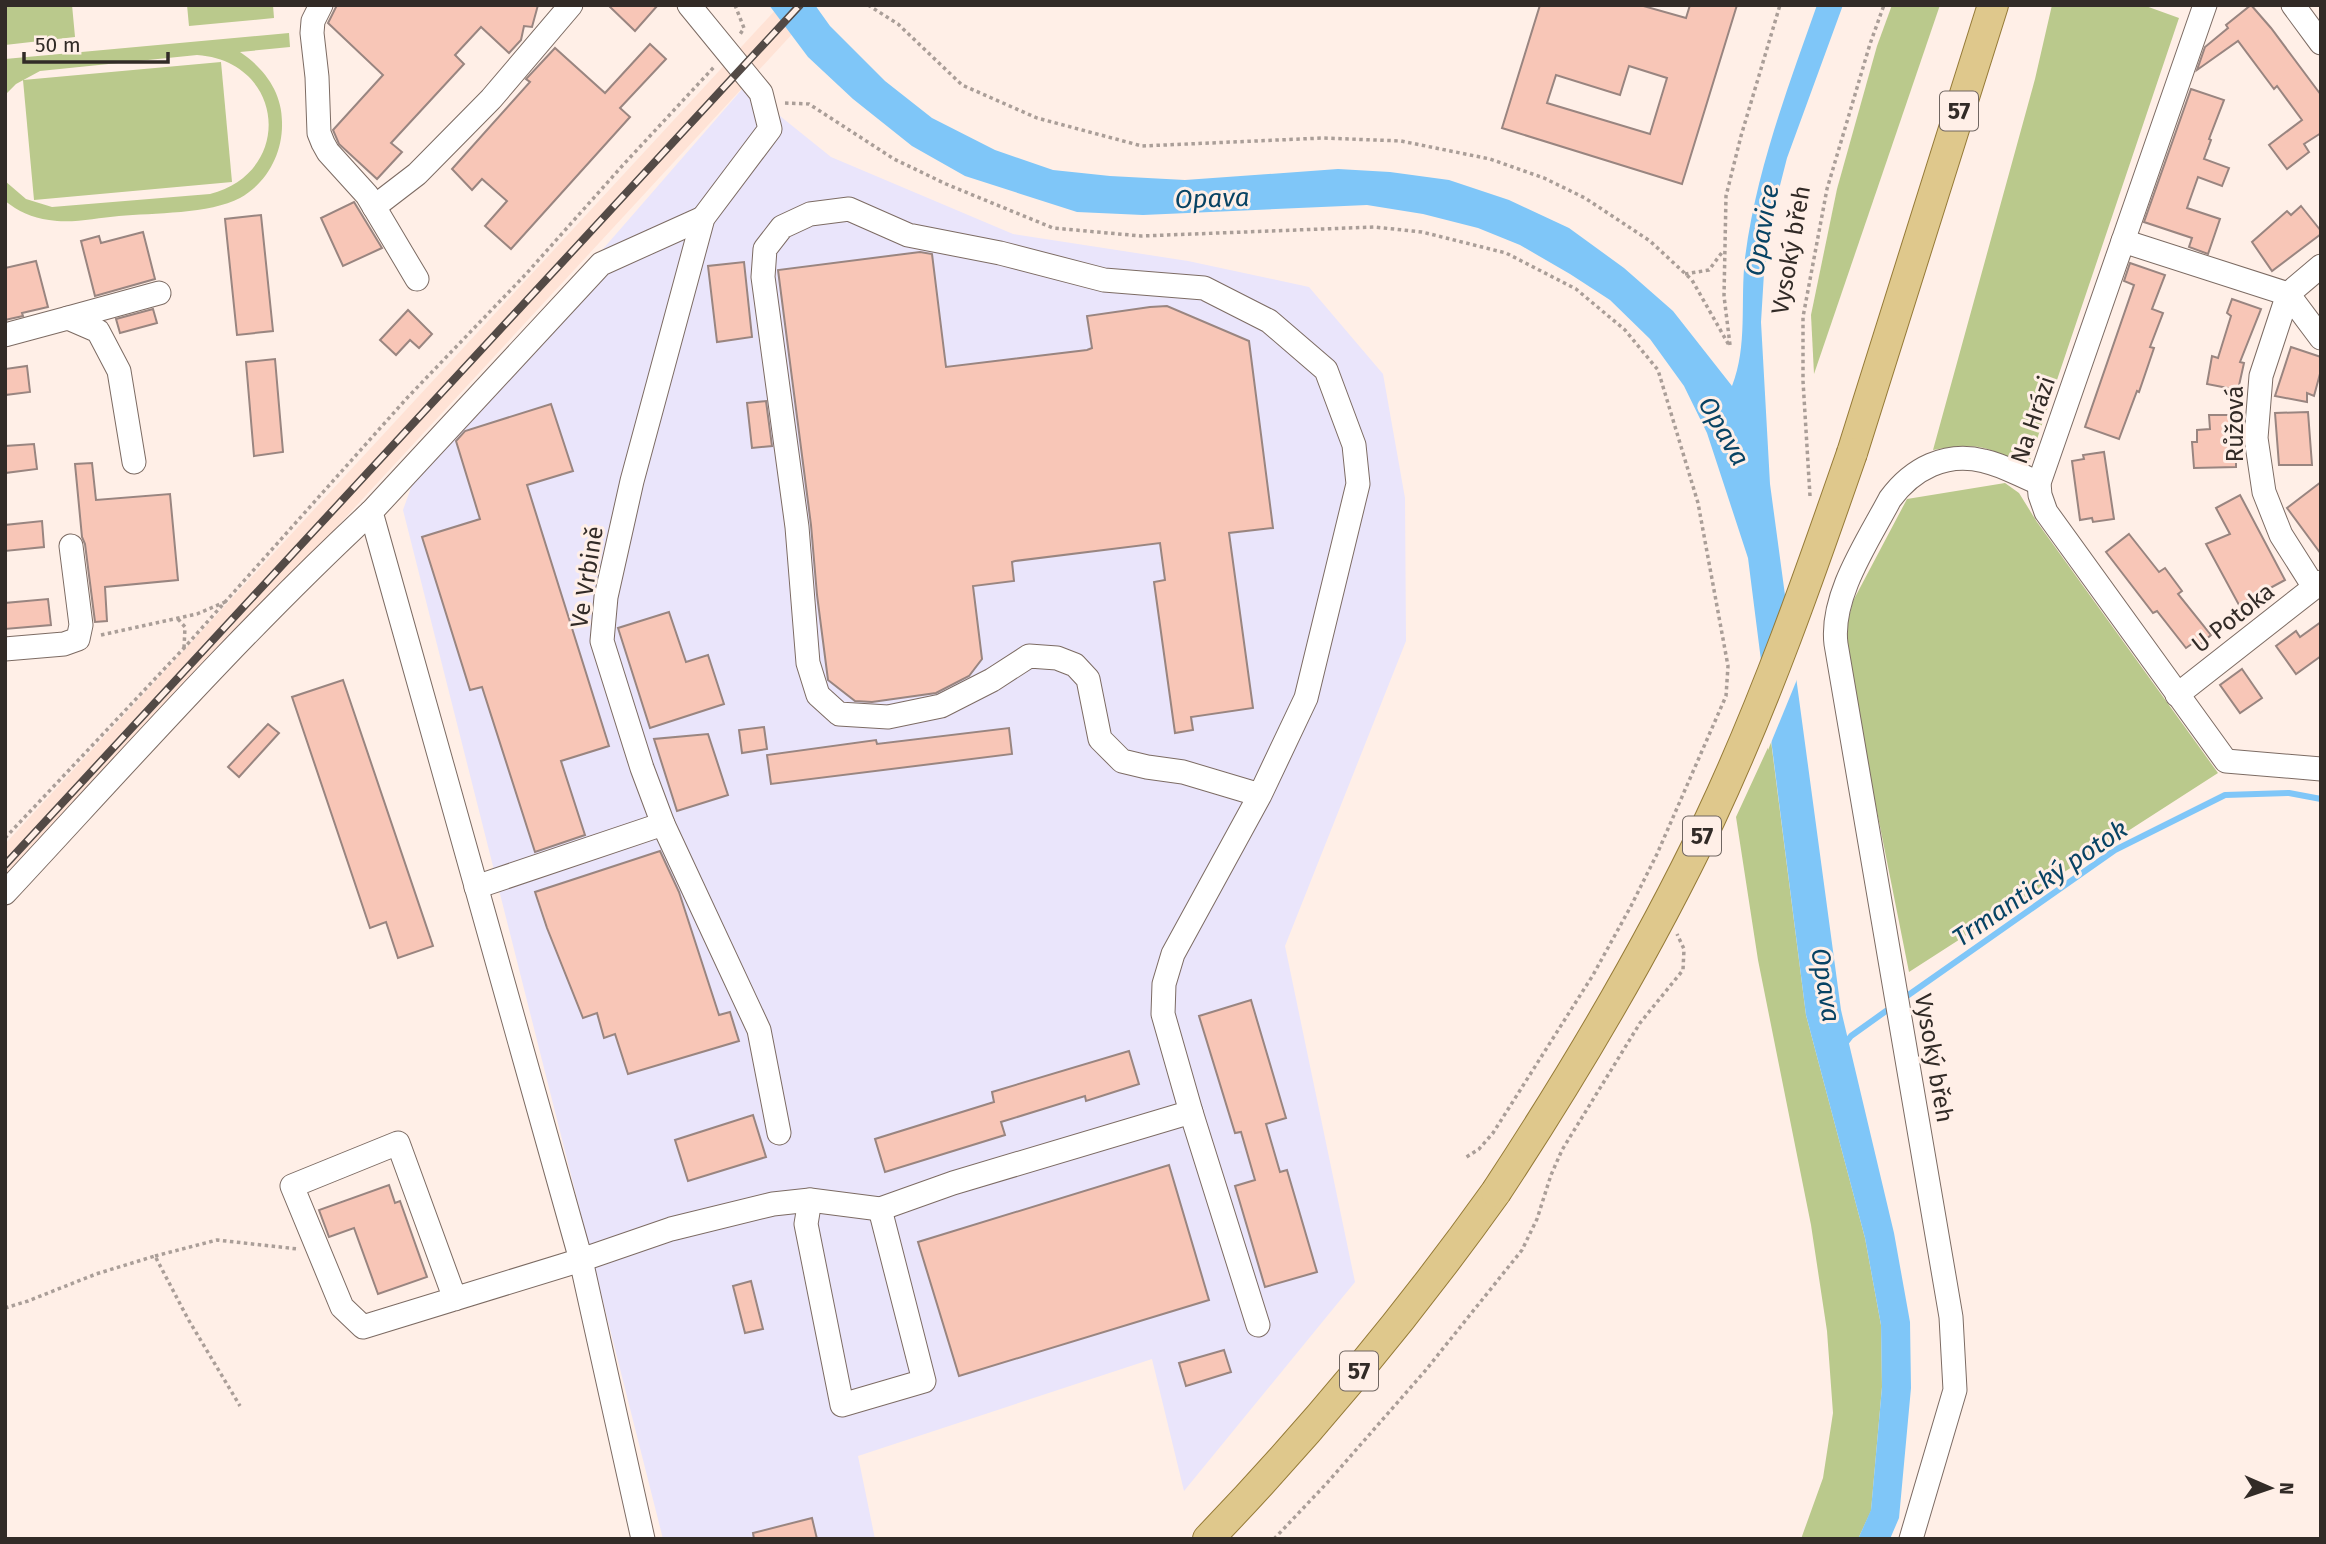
<svg xmlns="http://www.w3.org/2000/svg" width="2326" height="1544" font-family="'Fira Sans',sans-serif">
	<rect width="100%" height="100%" fill="#ffefe7"/>
	<polygon fill="#ffe3d6" points="780,5 819,5 5,886 5,844"/>
	<polygon fill="#eae5fb" points="744,87 831,157 1013,234 1188,261 1309,287 1383,374 1405,498 1406,641 1285,946 1355,1282 1184,1491 1152,1359 858,1456 875,1539 663,1539 403,510 422,457"/>
	<g fill="#bac98c">
		<polygon points="14,5 72,5 75,37 5,45 5,6"/>
		<polygon points="187,5 273,5 274,18 189,26"/>
		<polygon points="1892,5 1940,5 1814,374 1811,315 1837,189 1877,46"/>
		<path d="M2052 5H2143L2179 18 2029 463C2015 466 2001 453 1988 449 1969 444 1952 447 1933 450L2035 79Z"/>
		<path d="M289 33 290 47 240 52C264 68 282 92 282 122 283 153 267 183 240 198 210 214 153 213 119 216 96 218 71 224 49 220 32 218 18 211 5 201V181L26 199 52 207 210 194C295 172 285 61 197 55L40 71 16 84 5 95V59Z"/>
		<polygon points="221,62 232,182 34,200 23,80"/>
		<polygon points="2005,483 2019,493 2037,522 2218,773 1909,972 1843,641 1853,601 1907,499"/>
		<polygon points="1771,741 1806,1015 1865,1238 1881,1325 1882,1387 1871,1511 1858,1539 1801,1539 1823,1478 1833,1413 1827,1331 1811,1225 1758,960 1736,817"/>
	</g>
	<path fill="#7fc6f8" d="M769 5H815L830 26 885 81 932 118 995 150 1053 170 1110 176 1185 180 1338 169 1390 172 1449 180 1509 200 1569 228 1624 268 1673 311 1732 386C1748 346 1740 301 1745 258 1756 171 1788 87 1817 5H1843L1787 158 1774 209 1764 273 1761 322 1770 484 1841 1010 1894 1233 1910 1322 1911 1388 1899 1518 1890 1539H1858L1871 1510 1882 1387 1881 1325 1865 1238 1806 1015 1748 558 1707 433 1684 386 1650 339 1610 300 1570 274 1520 245 1478 228 1423 214 1367 205 1143 215 1077 212 965 176 912 146 853 99 808 57Z"/>
	<polygon fill="#ffefe7" points="1787,593 1798,677 1768,750 1758,669"/>
	<g fill="none" stroke-linecap="round" stroke-linejoin="round">
		<g stroke="#7fc6f8" stroke-width="6">
			<polyline points="1907,996 2115,850 2225,795 2289,793 2321,799"/>
			<polyline points="1844,1045 1851,1036 1886,1011"/>
		</g>
	</g>
	<g fill="#f8c6b7" stroke="#998580" stroke-width="2" fill-rule="evenodd">
		<polygon points="337,5 538,5 532,27 524,26 521,40 509,53 481,27 455,55 464,64 391,143 402,152 377,179 339,144 333,130 383,75 328,23"/>
		<polygon points="608,5 658,5 635,31"/>
		<path d="M1540 5H1640L1686 18 1690 5H1737L1682 184 1502 128ZM1629 66 1667 78 1650 134 1547 103 1556 75 1620 95Z"/>
		<polygon points="2251,5 2271,28 2321,95 2321,133 2304,144 2309,152 2287,169 2269,145 2302,120 2277,86 2274,89 2238,41 2197,70 2205,47 2228,28 2226,25"/>
		<polygon points="650,44 666,59 620,108 630,117 511,249 485,226 507,201 482,179 472,190 452,169 530,82 526,79 555,48 605,93"/>
		<polygon points="2191,89 2224,100 2209,139 2211,140 2204,159 2229,168 2222,186 2198,177 2187,208 2220,219 2208,254 2189,247 2192,238 2144,222"/>
		<polygon points="354,202 382,248 343,266 321,218"/>
		<polygon points="2301,206 2321,231 2321,234 2272,271 2252,242 2287,211 2291,215"/>
		<polygon points="261,215 273,331 237,335 225,219"/>
		<polygon points="143,232 155,279 95,296 81,241 99,236 101,243"/>
		<polygon points="920,252 932,254 946,367 1087,350 1092,348 1087,316 1150,307 1167,306 1249,341 1273,528 1229,533 1253,708 1191,717 1193,730 1175,733 1154,582 1165,580 1160,543 1015,561 1012,562 1014,581 973,586 982,659 969,676 936,693 872,702 855,701 828,680 817,595 811,525 778,270"/>
		<polygon points="36,261 48,307 22,313 23,316 5,320 5,268"/>
		<polygon points="744,262 752,337 717,342 708,266"/>
		<polygon points="2130,263 2165,275 2152,309 2163,313 2150,347 2154,348 2139,392 2137,391 2119,439 2085,427 2134,285 2124,281"/>
		<polygon points="2232,299 2261,309 2240,362 2244,363 2238,390 2207,384 2212,356 2218,358 2231,316 2227,313"/>
		<polygon points="153,309 157,323 120,333 116,319"/>
		<polygon points="408,310 432,334 419,348 410,340 396,355 380,340"/>
		<polygon points="2291,347 2321,357 2321,370 2314,396 2307,393 2307,402 2275,396"/>
		<polygon points="275,359 283,452 254,456 246,362"/>
		<polygon points="27,366 30,392 5,395 5,369"/>
		<polygon points="766,401 772,446 752,448 747,403"/>
		<polygon points="551,404 573,471 527,485 609,746 561,761 585,835 535,852 482,687 470,690 422,537 480,519 456,441 465,431"/>
		<polygon points="2308,412 2312,465 2279,465 2275,413"/>
		<polygon points="2209,415 2236,415 2236,467 2194,468 2192,442 2197,442 2197,430 2210,429"/>
		<polygon points="34,444 37,469 5,473 5,446"/>
		<polygon points="2104,452 2114,519 2093,522 2092,518 2080,520 2072,461 2084,459 2083,455"/>
		<polygon points="92,463 96,500 170,494 178,580 105,587 107,621 95,622 85,544 82,537 75,464"/>
		<polygon points="2321,482 2321,554 2287,508"/>
		<polygon points="2240,495 2285,580 2239,605 2206,544 2230,534 2216,508"/>
		<polygon points="42,521 44,547 5,551 5,525"/>
		<polygon points="2129,534 2159,572 2165,568 2182,591 2178,594 2211,635 2199,645 2196,641 2186,648 2157,611 2153,613 2106,552"/>
		<polygon points="48,599 51,625 5,629 5,603"/>
		<polygon points="669,612 686,662 708,655 724,704 650,728 618,628"/>
		<polygon points="2321,622 2321,656 2296,674 2276,646 2296,631 2300,637"/>
		<polygon points="2242,669 2262,698 2240,713 2220,685"/>
		<polygon points="343,680 433,946 398,958 386,922 370,928 292,697"/>
		<polygon points="268,724 279,733 239,777 228,767"/>
		<polygon points="764,727 767,749 742,753 739,730"/>
		<polygon points="1009,728 1012,754 771,784 767,755 876,740 877,744"/>
		<polygon points="708,734 728,795 677,811 654,739"/>
		<polygon points="660,851 679,892 719,1015 730,1012 739,1041 628,1074 615,1034 604,1038 597,1013 583,1018 547,928 535,892"/>
		<polygon points="1251,1000 1286,1118 1266,1124 1280,1172 1287,1170 1317,1272 1265,1287 1235,1186 1255,1180 1241,1132 1235,1133 1199,1016"/>
		<polygon points="1129,1051 1139,1084 1086,1101 1085,1096 1001,1122 1005,1135 885,1172 875,1139 994,1102 992,1092"/>
		<polygon points="753,1115 766,1157 688,1181 675,1140"/>
		<polygon points="1169,1165 1209,1300 959,1376 918,1242"/>
		<polygon points="389,1185 395,1203 400,1201 427,1277 378,1294 354,1228 329,1237 319,1210"/>
		<polygon points="751,1281 763,1329 745,1333 733,1286"/>
		<polygon points="1224,1350 1231,1372 1186,1386 1179,1363"/>
		<polygon points="812,1518 817,1539 754,1539 753,1533"/>
	</g>
	<g fill="none" stroke-linecap="round" stroke-linejoin="round">
		<defs>
			<g id="minor">
				<polyline points="321,5 313,21 312,33 317,77 319,133 323,143 328,152 367,195 417,279"/>
				<polyline points="689,5 761,93 770,129 703,218 632,481 606,597 602,641 642,768 663,824 759,1030 779,1133"/>
				<polyline points="2205,5 2039,483 2040,495 2046,512 2226,761 2321,769"/>
				<polyline points="2293,5 2321,43"/>
				<polyline points="374,207 417,174 491,99 571,5"/>
				<polyline points="703,218 601,264 371,512 581,1260 671,1229 773,1204 810,1200 880,1209 953,1183 1191,1112"/>
				<polyline points="2123,241 2288,294 2321,338"/>
				<polyline points="68,318 159,293"/>
				<polyline points="5,335 68,318 98,331 119,371 134,462"/>
				<polyline points="2314,587 2281,535 2264,492 2256,438 2261,376 2288,294 2321,266"/>
				<polyline points="5,649 64,644 78,639 81,625 71,546"/>
				<polyline points="2177,695 2321,582"/>
				<polyline points="476,887 663,824"/>
				<path d="M5 893C125 764 242 632 371 512"/>
				<polyline points="810,1200 806,1224 842,1405 924,1381 880,1209"/>
				<polyline points="455,1299 398,1143 292,1186 342,1307 363,1327 581,1260 643,1539"/>
				<polyline points="1258,1325 1191,1112 1163,1014 1164,984 1173,954 1260,795 1306,698 1358,484 1354,445 1326,370 1269,321 1204,288 1104,280 1000,253 908,235 849,209 810,214 782,227 765,249 763,277 797,527 808,663 818,695 839,714 888,717 941,706 992,680 1029,656 1057,658 1075,665 1088,679 1100,739 1122,761 1147,767 1183,772 1260,795"/>
				<path d="M1911 1539 1955 1390 1951 1317 1836 644C1830 596 1868 541 1890 499 1912 469 1946 451 1984 461 2003 465 2021 476 2039 483"/>
			</g>
			<g id="major">
				<polyline points="1852,453 1993,5"/>
				<path d="M1208 1539C1313 1430 1408 1315 1496 1192"/>
			</g>
		</defs>
		<use href="#minor" stroke="#7c6b63" stroke-width="25"/>
		<use href="#major" stroke="#957a37" stroke-width="32"/>
		<g stroke="#aa9e98" stroke-width="3.5" stroke-dasharray="3.5 3.5" stroke-linecap="butt">
			<polyline points="735,5 744,28 739,36"/>
			<polyline points="868,5 898,24 962,85 1037,118 1142,146 1323,138 1401,141 1490,159 1544,178 1585,198 1650,241 1692,280 1730,347"/>
			<polyline points="785,103 809,104 894,159 946,184 1053,228 1141,236 1374,227 1422,232 1506,253 1576,289 1625,330 1658,370 1698,503 1728,666 1726,696 1657,854 1631,906 1593,975 1493,1133 1479,1149 1465,1158"/>
			<polyline points="1685,274 1709,270 1723,251"/>
			<polyline points="1730,345 1724,296 1726,196 1741,136 1780,5"/>
			<polyline points="1810,496 1803,381 1803,317 1827,189 1870,44 1884,5"/>
			<polyline points="178,619 185,627 184,648"/>
			<polyline points="101,635 197,614 225,602"/>
			<polyline points="5,838 184,648 407,398 526,274 623,165 714,67"/>
			<polyline points="155,1256 217,1240 298,1249"/>
			<polyline points="5,1308 28,1301 96,1274 155,1256 188,1319 240,1406"/>
			<polyline points="1274,1539 1327,1483 1425,1371 1522,1250 1537,1219 1551,1175 1562,1150 1640,1023 1683,970 1684,949 1677,934"/>
		</g>
		<use href="#minor" stroke="#fff" stroke-width="23"/>
		<use href="#major" stroke="#dfc88c" stroke-width="30"/>
		<defs>
			<polyline id="rail" points="5,865 800,5"/>
		</defs>
		<use href="#rail" stroke="#534a46" stroke-width="8"/>
		<use href="#rail" stroke="#ffefe7" stroke-width="5" stroke-dasharray="16" stroke-linecap="butt"/>
		<defs>
			<path id="major-bridge" d="M1496 1192C1575 1072 1648 949 1710 819 1766 700 1809 577 1852 453"/>
		</defs>
		<use href="#major-bridge" stroke="#957a37" stroke-width="32" stroke-linecap="butt"/>
		<use href="#major-bridge" stroke="#dfc88c" stroke-width="30"/>
	</g>
	<g text-anchor="middle" stroke-width="6" stroke-linejoin="round" paint-order="stroke">
		<g fill="#ffefe7" stroke="#706661" stroke-width="2">
			<rect x="1940" y="91.5" width="38" height="39" rx="5"/>
			<rect x="1683" y="816.5" width="38" height="39" rx="5"/>
			<rect x="1340" y="1351.5" width="38" height="39" rx="5"/>
		</g>
		<g font-size="23" font-weight="bold" fill="#322b27">
			<text x="1959" y="119">57</text>
			<text x="1702" y="844">57</text>
			<text x="1359" y="1379">57</text>
		</g>
		<g font-size="24" fill="#322b27" stroke="#ffefe7">
			<text transform="translate(1791 250) rotate(-80)" y="8">Vysoký břeh</text>
			<text transform="translate(2033 420) rotate(-71)" y="8">Na Hrázi</text>
			<text transform="translate(2235 424) rotate(-90)" y="8">Růžová</text>
			<text transform="translate(587 577) rotate(-81)" y="8">Ve Vrbině</text>
			<text transform="translate(2233 618) rotate(-38)" y="8">U Potoka</text>
			<text transform="translate(1934 1058) rotate(80)" y="8">Vysoký břeh</text>
		</g>
		<g font-size="26" font-style="italic" fill="#084364" stroke="#ffefe7">
			<text transform="translate(1212 198) rotate(-2)" y="9">Opava</text>
			<text transform="translate(1762 230) rotate(-80)" y="9">Opavice</text>
			<text transform="translate(1724 431) rotate(60)" y="9">Opava</text>
			<text transform="translate(2040 883) rotate(-34)" y="9">Trmantický potok</text>
			<text transform="translate(1826 985) rotate(81)" y="9">Opava</text>
		</g>
	</g>
	<rect width="2326" height="1544" fill="none" stroke="#322b27" stroke-width="14"/>
	<g transform="translate(2270 1488) rotate(92)" stroke="#ffefe7" stroke-width="5" paint-order="stroke">
	<path d="M0-5L12 26L0 18L-12 26Z" fill="#322b27"/>
	<text y="-10" font-size="19" font-weight="bold" text-anchor="middle" fill="#322b27">N</text>
	</g>
	<path d="M24 52v10h144v-10" fill="none" stroke="#322b27" stroke-width="3.5"/>
	<text x="35" y="52" font-size="21" fill="#322b27" stroke="#ffefe7" stroke-width="5" paint-order="stroke">50 m</text>
</svg>
